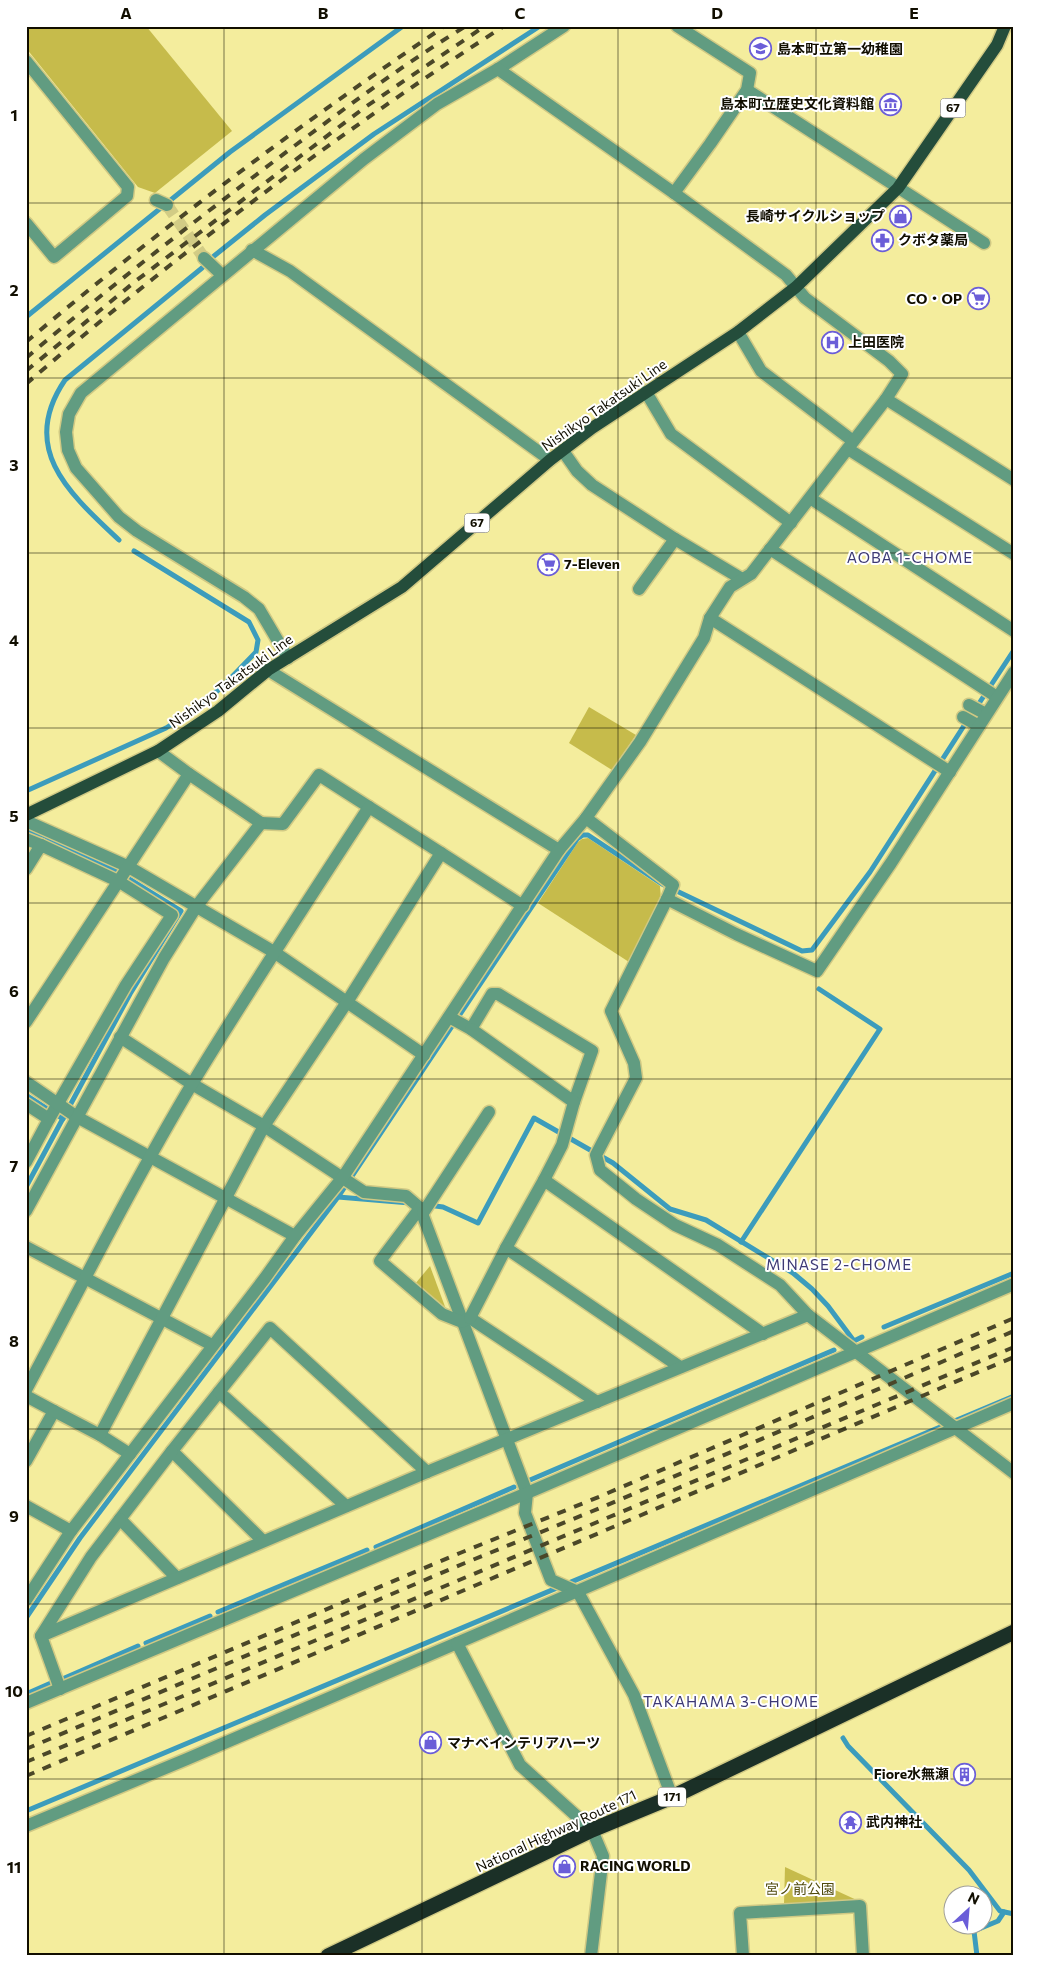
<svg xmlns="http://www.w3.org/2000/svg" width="1040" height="1982" font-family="Commissioner,'Noto Sans JP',sans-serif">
	<rect width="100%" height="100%" fill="#f4ed9d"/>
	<g fill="#c6bb4b">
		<polygon points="26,26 146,26 232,131 155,193 138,187 26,48"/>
		<polygon points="589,707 636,735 612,770 569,743"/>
		<polygon points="588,838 660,886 661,900 629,962 538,903 578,842 582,839"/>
		<polygon points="430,1266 447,1312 415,1284"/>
		<polygon points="785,1867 861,1902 784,1904"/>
	</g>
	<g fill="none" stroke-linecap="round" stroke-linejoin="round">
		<g stroke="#3c9cbc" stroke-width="5">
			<polyline points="26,317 230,152 403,26"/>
			<path d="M119 540C70 494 18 449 65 380L202 268 214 256 265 215 374 134 540 26"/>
			<polyline points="976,708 1014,650"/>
			<polyline points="26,791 166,728 199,707 224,685 256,652 258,640 249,622 134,551"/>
			<polyline points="26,830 116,871 181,911 130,994 26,1187"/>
			<polyline points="26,1095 63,1119"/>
			<polyline points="338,1197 410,1203"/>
			<polyline points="428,1205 443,1207 478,1223 534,1118 613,1163 670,1209 706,1220 793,1273 812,1289 828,1306 854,1341 862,1337"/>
			<polyline points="741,1242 880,1029 819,989"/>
			<polyline points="884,1327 1014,1273"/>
			<polyline points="530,1480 834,1350"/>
			<polyline points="376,1547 514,1487"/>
			<polyline points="218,1612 367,1550"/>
			<polyline points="26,1618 80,1538 338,1197 577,839 583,835 588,835 662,884 802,951 812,950 870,872 967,721"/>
			<polyline points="146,1643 210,1616"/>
			<polyline points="60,1680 138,1646"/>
			<polyline points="26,1694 51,1683"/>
			<polyline points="843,1738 848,1746 969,1870 1000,1911 1014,1914"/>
			<polyline points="26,1811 1014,1396"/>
			<polyline points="977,1956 974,1931 998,1921 1004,1912"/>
		</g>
		<polyline stroke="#d2cc85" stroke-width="12" stroke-dasharray="12 6" stroke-linecap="butt" points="167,205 204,258"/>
		<defs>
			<g id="minor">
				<polyline points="26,61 128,187 127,196 54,257 26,223"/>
				<polyline points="747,90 984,243"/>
				<polyline points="674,193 710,144 747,90 750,73 677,26"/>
				<polyline points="156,200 167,205"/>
				<polyline points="252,250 290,271 550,460"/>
				<polyline points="204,258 222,275"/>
				<polyline points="738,332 761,371 853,441"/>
				<polyline points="646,392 671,434 791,523"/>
				<polyline points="886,399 1014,480"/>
				<polyline points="848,449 1014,554"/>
				<polyline points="563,451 577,471 592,485 675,539 742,579"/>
				<polyline points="810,498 1014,631"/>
				<polyline points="770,549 997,697"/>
				<polyline points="639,589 675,539"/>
				<polyline points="710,618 950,772"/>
				<polyline points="288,658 259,609 244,597 137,531 119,517 76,468 68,450 66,432 69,414 81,393 364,159 437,104 498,69 564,26"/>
				<polyline points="268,670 559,850"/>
				<polyline points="969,705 986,714"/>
				<polyline points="963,717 979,726"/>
				<polyline points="586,818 673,885 667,899 611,1011 634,1063 636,1078 596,1155 600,1170 636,1199 675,1225 718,1245 780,1285 808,1315 1014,1473"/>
				<polyline points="26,821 127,866 274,952 424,1055"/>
				<polyline points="261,823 283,824 319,775 369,807"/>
				<polyline points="26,839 41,845"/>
				<polyline points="26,869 41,845 118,881 172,915 126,985 49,1119"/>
				<polyline points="667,899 736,934 817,971 891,863 1014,672"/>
				<polyline points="449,1017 471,1029 492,994 498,994 592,1051 574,1102"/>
				<polyline points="26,1022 189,774 158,751"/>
				<polyline points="471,1029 574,1102 562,1145 544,1180"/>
				<polyline points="120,1037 192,1084 264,1126 364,1192 406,1196 420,1208 527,1493 525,1513 551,1580 578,1592 634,1695 672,1797"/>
				<polyline points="26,1082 77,1117 295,1236"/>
				<polyline points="26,1104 49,1119 26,1162"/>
				<polyline points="420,1208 380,1261 442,1314 462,1322 470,1318 597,1402"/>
				<polyline points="26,1211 164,958 196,907 261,823 189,774"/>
				<polyline points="423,1213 489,1112"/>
				<polyline points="26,1247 212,1345"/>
				<polyline points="506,1248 544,1180 763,1334"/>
				<polyline points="470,1318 506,1248 680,1367"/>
				<path d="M26 1390C81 1287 133 1183 192 1084 249 990 309 899 369 807L441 853"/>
				<polyline points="219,1392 172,1451 263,1541"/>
				<polyline points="26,1396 54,1411 26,1461"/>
				<polyline points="54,1411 100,1435 130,1454"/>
				<polyline points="100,1435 264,1126 347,1002 441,853 523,906"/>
				<polyline points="172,1451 120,1519 177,1578"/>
				<polyline points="26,1506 71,1531"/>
				<polyline points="346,1506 219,1392 270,1328 427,1472"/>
				<polyline points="26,1600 71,1531 265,1278 295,1236 343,1177 559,850 586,818 640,742 704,638 710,618 730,587 751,574 886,399 902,374 889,361 805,298 786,275 674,193 498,69"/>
				<polyline points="41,1636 427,1472 808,1315"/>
				<polyline points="60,1689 41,1636 91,1557 120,1519"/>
				<polyline points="26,1703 527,1493 1014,1284"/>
				<polyline points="26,1826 187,1759 457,1643"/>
				<polyline points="591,1956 603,1856 592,1830 520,1765 457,1643 1014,1403"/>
				<polyline points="743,1956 740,1913 860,1906 863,1956"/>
			</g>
			<polyline id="major" points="26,815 158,751 218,711 268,670 402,587 550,460 592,428 738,332 796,287 898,188 997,45 1005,26"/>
			<polyline id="highway" points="328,1956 592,1830 672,1797 1014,1632"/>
		</defs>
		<use href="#minor" stroke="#d0c984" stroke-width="15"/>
		<use href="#major" stroke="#d0c984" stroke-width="15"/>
		<use href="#highway" stroke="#d0c984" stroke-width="18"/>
		<use href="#minor" stroke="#619c81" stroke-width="12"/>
		<use href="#major" stroke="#244d3b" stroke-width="12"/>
		<use href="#highway" stroke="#1b3027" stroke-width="15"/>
		<g stroke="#4b4728" stroke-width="4" stroke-dasharray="9 9" stroke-linecap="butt">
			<path d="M26 342C160 229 300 124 445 26"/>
			<path d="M26 358C114 283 205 213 297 144 352 103 407 62 466 26"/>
			<polyline points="26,371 137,280 364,108 485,26"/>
			<path d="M26 384C177 254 337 134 504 26"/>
			<polyline points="26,1736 460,1553 601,1496 1014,1318"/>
			<polyline points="26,1749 465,1563 605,1506 1014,1331"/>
			<polyline points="26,1762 1014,1347"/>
			<polyline points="26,1776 1014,1357"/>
		</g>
	</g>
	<path fill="none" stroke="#110e00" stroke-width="1" stroke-opacity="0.55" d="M224 26V1956M422 26V1956M618 26V1956M816 26V1956M26 203H1014M26 378H1014M26 553H1014M26 728H1014M26 903H1014M26 1079H1014M26 1254H1014M26 1429H1014M26 1604H1014M26 1779H1014"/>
	<defs>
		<symbol id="school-ring" viewBox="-11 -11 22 22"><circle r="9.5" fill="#fff" stroke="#6b5ed8" stroke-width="1.5"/><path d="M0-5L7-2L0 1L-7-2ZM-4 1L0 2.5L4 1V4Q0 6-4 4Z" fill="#6b5ed8"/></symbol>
		<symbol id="museum-ring" viewBox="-11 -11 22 22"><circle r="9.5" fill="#fff" stroke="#6b5ed8" stroke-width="1.5"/><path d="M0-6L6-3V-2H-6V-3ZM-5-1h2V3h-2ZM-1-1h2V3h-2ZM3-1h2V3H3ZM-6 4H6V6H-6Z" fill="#6b5ed8"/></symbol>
		<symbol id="shop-ring" viewBox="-11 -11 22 22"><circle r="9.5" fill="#fff" stroke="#6b5ed8" stroke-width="1.5"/><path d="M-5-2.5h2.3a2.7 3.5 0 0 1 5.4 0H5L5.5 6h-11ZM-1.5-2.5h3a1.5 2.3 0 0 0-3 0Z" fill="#6b5ed8"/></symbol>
		<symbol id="pharmacy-ring" viewBox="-11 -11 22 22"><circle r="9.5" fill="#fff" stroke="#6b5ed8" stroke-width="1.5"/><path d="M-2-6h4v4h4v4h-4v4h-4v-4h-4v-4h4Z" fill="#6b5ed8"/></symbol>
		<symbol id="supermarket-ring" viewBox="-11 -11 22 22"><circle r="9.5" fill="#fff" stroke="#6b5ed8" stroke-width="1.5"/><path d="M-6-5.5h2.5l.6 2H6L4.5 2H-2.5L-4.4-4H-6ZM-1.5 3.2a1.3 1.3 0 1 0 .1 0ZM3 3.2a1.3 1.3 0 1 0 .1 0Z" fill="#6b5ed8"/></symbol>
		<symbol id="hospital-ring" viewBox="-11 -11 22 22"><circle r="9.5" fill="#fff" stroke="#6b5ed8" stroke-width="1.5"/><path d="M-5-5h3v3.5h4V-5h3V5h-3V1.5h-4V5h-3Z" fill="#6b5ed8"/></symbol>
		<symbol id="building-ring" viewBox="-11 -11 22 22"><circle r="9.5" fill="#fff" stroke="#6b5ed8" stroke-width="1.5"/><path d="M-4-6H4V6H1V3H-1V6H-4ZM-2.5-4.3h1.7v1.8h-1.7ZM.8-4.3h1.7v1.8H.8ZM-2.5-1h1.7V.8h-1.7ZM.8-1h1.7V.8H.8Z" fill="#6b5ed8"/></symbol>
		<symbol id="temple-ring" viewBox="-11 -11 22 22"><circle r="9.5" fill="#fff" stroke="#6b5ed8" stroke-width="1.5"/><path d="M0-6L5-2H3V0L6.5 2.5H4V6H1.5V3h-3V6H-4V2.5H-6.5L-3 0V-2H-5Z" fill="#6b5ed8"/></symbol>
	</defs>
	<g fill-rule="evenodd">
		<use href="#school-ring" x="748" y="36" width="25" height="25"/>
		<use href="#museum-ring" x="878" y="92" width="25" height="25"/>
		<use href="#shop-ring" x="888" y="204" width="25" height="25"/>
		<use href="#pharmacy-ring" x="870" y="228" width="25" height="25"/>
		<use href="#supermarket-ring" x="966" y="286" width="25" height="25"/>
		<use href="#hospital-ring" x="820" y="330" width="25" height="25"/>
		<use href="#supermarket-ring" x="536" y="552" width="25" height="25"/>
		<use href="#shop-ring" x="418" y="1730" width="25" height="25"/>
		<use href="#building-ring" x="952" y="1762" width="25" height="25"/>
		<use href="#temple-ring" x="838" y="1810" width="25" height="25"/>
		<use href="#shop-ring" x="552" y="1854" width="25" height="25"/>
	</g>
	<g text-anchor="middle" stroke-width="4" stroke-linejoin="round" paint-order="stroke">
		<g fill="#fff" stroke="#58564c" stroke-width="1">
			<rect x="940.5" y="98.5" width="25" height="19" rx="4"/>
			<rect x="464.5" y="513.5" width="25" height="19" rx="4"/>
			<rect x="658" y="1787.5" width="28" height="19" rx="4"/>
		</g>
		<g font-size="12" font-weight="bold" fill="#110e00">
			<text x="953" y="112">67</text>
			<text x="477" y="527">67</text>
			<text x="672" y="1801">171</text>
		</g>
		<g font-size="14" font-weight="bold" fill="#110e00" stroke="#fff" text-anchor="start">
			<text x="777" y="54">島本町立第一幼稚園</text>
			<text x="874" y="109" text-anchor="end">島本町立歴史文化資料館</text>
			<text x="885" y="221" text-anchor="end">長崎サイクルショップ</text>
			<text x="898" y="245">クボタ薬局</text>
			<text x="962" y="304" text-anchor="end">CO・OP</text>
			<text x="848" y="347">上田医院</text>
			<text x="564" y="569">7-Eleven</text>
			<text x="447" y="1748">マナベインテリアハーツ</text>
			<text x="949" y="1779" text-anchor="end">Fiore水無瀬</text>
			<text x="866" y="1827">武内神社</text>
			<text x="580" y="1871">RACING WORLD</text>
		</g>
		<g font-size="14" fill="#110e00" stroke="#fff">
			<text transform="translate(604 405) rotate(-35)" y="5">Nishikyo Takatsuki Line</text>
			<text transform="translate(231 681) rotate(-36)" y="5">Nishikyo Takatsuki Line</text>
			<text transform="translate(556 1831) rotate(-25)" y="5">National Highway Route 171</text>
		</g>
		<g font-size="14" fill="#504a0c" stroke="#fff">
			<text x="800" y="1894">宮ノ前公園</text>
		</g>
		<g font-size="15" letter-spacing="1" fill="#3d3975" stroke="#fff">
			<text x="910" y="563">AOBA 1-CHOME</text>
			<text x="839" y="1270">MINASE 2-CHOME</text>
			<text x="731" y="1707">TAKAHAMA 3-CHOME</text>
		</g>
	</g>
	<rect width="1040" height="1982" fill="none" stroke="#ffffff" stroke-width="55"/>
	<g transform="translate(968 1910) rotate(26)"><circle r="24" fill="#ffffff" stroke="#a09f99"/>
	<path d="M0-4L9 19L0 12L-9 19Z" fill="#6b5ed8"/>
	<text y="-8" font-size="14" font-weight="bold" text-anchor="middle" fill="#110e00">N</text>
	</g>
	<rect x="28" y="28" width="984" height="1926" fill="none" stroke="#110e00" stroke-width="2"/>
	<g font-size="16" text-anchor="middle" font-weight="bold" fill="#110e00">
		<text x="126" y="19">A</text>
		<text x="323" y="19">B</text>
		<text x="520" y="19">C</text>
		<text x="717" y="19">D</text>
		<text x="914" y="19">E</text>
		<text x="14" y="121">1</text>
		<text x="14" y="296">2</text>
		<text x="14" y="471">3</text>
		<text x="14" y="646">4</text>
		<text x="14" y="822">5</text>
		<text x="14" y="997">6</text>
		<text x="14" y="1172">7</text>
		<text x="14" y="1347">8</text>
		<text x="14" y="1522">9</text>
		<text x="14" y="1697">10</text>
		<text x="14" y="1873">11</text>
	</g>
</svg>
